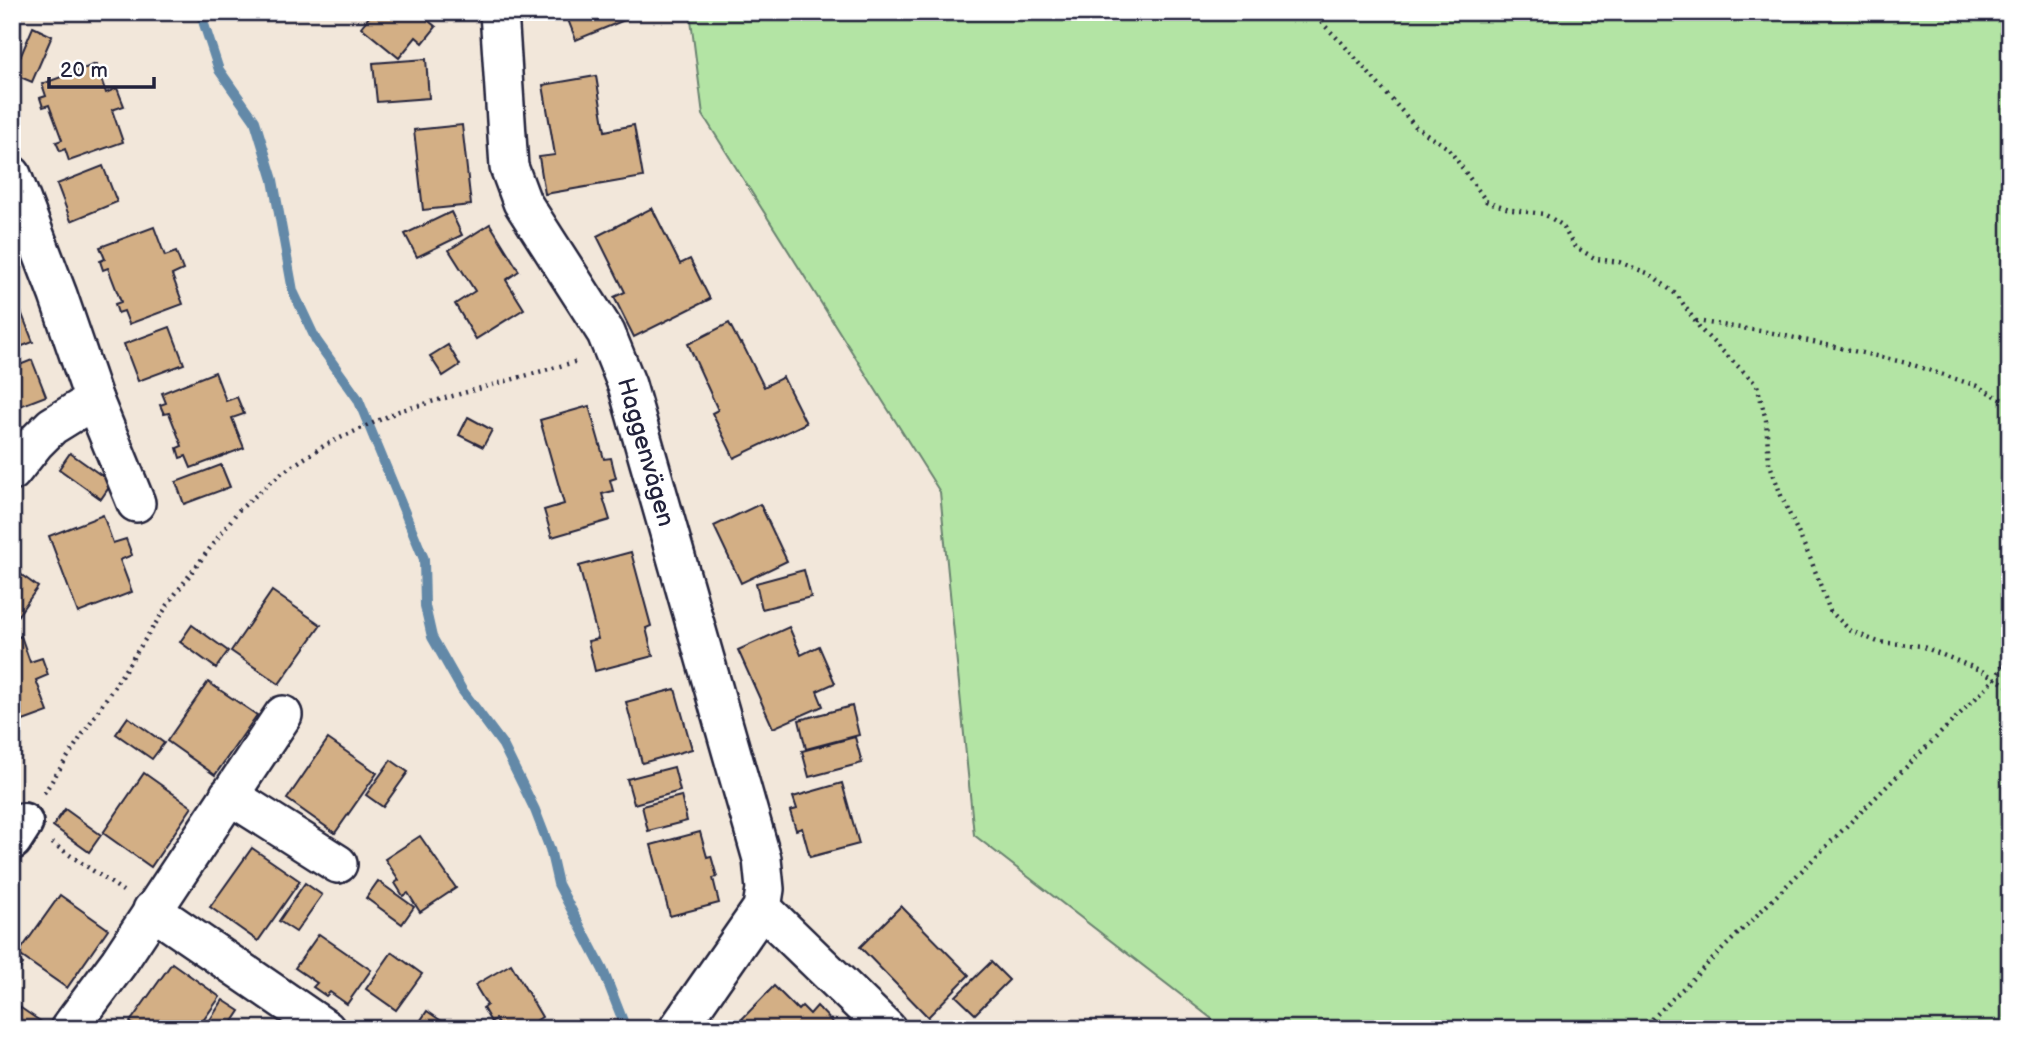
<svg xmlns="http://www.w3.org/2000/svg" width="2022" height="1041" font-family="'Balsamiq Sans',sans-serif">
	<rect width="100%" height="100%" fill="#f2e7da"/>
	<filter id="ink" filterUnits="userSpaceOnUse"><feTurbulence type="fractalNoise" baseFrequency=".0143" numOctaves="2"/><feDisplacementMap in="SourceGraphic" scale="14" xChannelSelector="R" yChannelSelector="G"/><feConvolveMatrix kernelMatrix="1 2 1 2 8 2 1 2 1" color-interpolation-filters="sRGB"/></filter>
	<g filter="url(#ink)">
		<polygon fill="#b3e4a4" stroke="#6a8370" stroke-width="2" points="690,12 2010,12 2010,1029 1225,1029 974,835 940,492 703,115"/>
		<g fill="none" stroke-linecap="round" stroke-linejoin="round">
			<polyline stroke="#6389a8" stroke-width="10" points="200,12 219,70 255,121 273,180 293,291 316,340 358,399 424,559 425,606 432,637 462,690 503,745 535,810 550,849 558,884 603,970 623,1021"/>
		</g>
		<g fill="#d3af85" stroke="#22223b" stroke-width="2">
			<polygon points="373,12 436,12 429,21 436,27 423,43 416,37 399,58 361,27"/>
			<polygon points="565,12 644,12 576,40"/>
			<polygon points="33,27 52,36 32,82 13,74"/>
			<polygon points="426,59 429,98 377,102 373,63"/>
			<polygon points="96,64 106,93 117,88 124,106 112,110 123,142 69,161 65,149 60,151 56,142 62,140 49,105 43,107 40,98 46,96 42,84"/>
			<polygon points="596,76 605,131 634,125 643,177 545,194 539,157 555,155 543,85"/>
			<polygon points="462,125 471,205 423,210 414,130"/>
			<polygon points="103,166 117,202 71,221 57,184"/>
			<polygon points="652,208 680,264 690,259 710,299 634,337 614,297 625,292 597,236"/>
			<polygon points="451,212 462,235 417,257 405,234"/>
			<polygon points="490,224 519,271 506,280 524,309 476,339 455,304 475,291 449,250"/>
			<polygon points="154,227 165,256 176,252 183,270 172,275 183,304 129,324 124,311 118,313 115,304 121,302 108,268 103,270 100,261 105,259 100,247"/>
			<polygon points="12,289 33,342 12,350"/>
			<polygon points="729,323 740,344 742,343 764,387 783,377 806,423 734,458 712,413 718,410 688,344"/>
			<polygon points="170,327 184,364 138,381 124,344"/>
			<polygon points="448,345 460,365 443,376 430,356"/>
			<polygon points="32,360 46,396 12,409 12,368"/>
			<polygon points="215,372 226,401 237,397 244,414 232,418 244,448 191,468 186,456 180,458 177,448 182,446 169,413 164,414 160,405 166,403 162,393"/>
			<polygon points="589,406 604,459 611,458 616,478 610,480 613,491 602,494 610,520 552,537 544,510 564,504 540,420"/>
			<polygon points="468,417 492,430 483,447 459,435"/>
			<polygon points="70,453 112,483 101,499 59,469"/>
			<polygon points="221,465 230,487 184,504 176,482"/>
			<polygon points="760,504 787,561 741,583 714,526"/>
			<polygon points="103,515 113,543 126,539 132,555 120,560 132,592 78,613 49,536"/>
			<polygon points="631,552 651,626 646,628 653,656 595,671 588,641 598,639 579,566"/>
			<polygon points="12,568 38,587 16,618 12,615"/>
			<polygon points="804,570 811,597 762,609 756,583"/>
			<polygon points="272,591 321,625 279,684 231,651"/>
			<polygon points="192,625 228,651 216,668 180,642"/>
			<polygon points="789,627 801,655 819,646 835,683 817,691 823,706 773,728 738,650"/>
			<polygon points="21,636 30,662 42,658 48,675 36,680 48,712 12,725 12,639"/>
			<polygon points="208,682 257,715 215,775 167,741"/>
			<polygon points="675,689 692,749 642,763 626,702"/>
			<polygon points="852,706 859,735 806,749 799,720"/>
			<polygon points="128,717 164,743 152,759 116,734"/>
			<polygon points="855,737 862,763 809,777 802,751"/>
			<polygon points="328,739 377,773 335,833 287,799"/>
			<polygon points="391,760 408,772 383,807 366,795"/>
			<polygon points="674,767 680,791 634,804 627,779"/>
			<polygon points="144,773 192,807 151,867 103,833"/>
			<polygon points="842,783 859,844 810,857 802,828 796,830 790,811 797,809 793,797"/>
			<polygon points="681,796 687,821 648,831 642,806"/>
			<polygon points="65,809 101,835 89,852 53,826"/>
			<polygon points="700,832 707,857 711,856 717,877 713,878 719,903 670,916 651,845"/>
			<polygon points="420,836 456,888 420,912 408,893 403,896 395,883 399,880 385,859"/>
			<polygon points="252,848 300,881 258,941 210,907"/>
			<polygon points="378,881 414,907 402,924 366,898"/>
			<polygon points="305,883 322,895 296,932 279,921"/>
			<polygon points="60,895 108,929 67,988 18,954"/>
			<polygon points="901,906 969,975 928,1017 860,947"/>
			<polygon points="319,934 371,970 347,1004 330,992 326,996 313,987 317,983 295,968"/>
			<polygon points="392,952 422,974 396,1010 366,989"/>
			<polygon points="12,956 23,964 12,980"/>
			<polygon points="991,962 1009,980 975,1014 956,996"/>
			<polygon points="172,963 220,997 197,1029 139,1029 130,1022"/>
			<polygon points="511,964 542,1017 523,1029 501,1029 495,1019 491,1022 483,1008 487,1005 475,985"/>
			<polygon points="774,986 798,1010 802,1006 810,1014 817,1006 839,1029 752,1029 742,1019"/>
			<polygon points="223,1000 240,1011 228,1029 204,1029"/>
			<polygon points="12,1002 43,1023 39,1029 12,1029"/>
			<polygon points="427,1011 453,1029 415,1029"/>
		</g>
		<g fill="none" stroke-linecap="round" stroke-linejoin="round">
			<defs>
				<g id="street">
					<path id="s1" d="M499 12 509 167 522 202 606 333 627 385 762 859 765 889 762 908 678 1029"/>
					<polyline points="12,175 58,295 94,400 52,426 35,443 12,472"/>
					<polyline points="94,400 136,503"/>
					<polyline points="229,795 338,864"/>
					<polyline points="762,908 887,1029"/>
					<polyline points="152,910 326,1029"/>
					<polyline points="69,1029 119,962 283,715"/>
				</g>
				<polyline id="secondary" points="12,840 23,823"/>
			</defs>
			<use href="#street" stroke="#22223b" stroke-width="42"/>
			<use href="#secondary" stroke="#22223b" stroke-width="44"/>
			<g stroke="#22223b" stroke-width="4.5" stroke-dasharray="2 5" stroke-linecap="butt">
				<polyline points="1311,12 1342,43 1416,127 1448,148 1486,201 1512,210 1544,214 1562,225 1574,246 1596,259 1619,262 1650,274 1677,295 1702,331 1757,385 1766,420 1769,462 1782,498 1811,560 1830,611 1851,631 1878,642 1921,646 1982,671 2010,687"/>
				<polyline points="1696,321 1773,333 1907,363 1977,386 2010,404"/>
				<polyline points="44,793 173,597 238,511 280,474 325,445 399,411 578,361"/>
				<polyline points="52,843 123,891"/>
				<polyline points="1642,1029 1995,679 2010,652"/>
			</g>
			<use href="#street" stroke="#fff" stroke-width="37"/>
			<use href="#secondary" stroke="#fff" stroke-width="38"/>
		</g>
	</g>
	<g text-anchor="middle" stroke-width="6" stroke-linejoin="round" paint-order="stroke">
		<g font-size="24" fill="#22223b" stroke="#fff">
			<text dy="8" stroke="none"><textPath href="#s1" startOffset="474">Haggenvägen</textPath></text>
		</g>
	</g>
	<rect width="2022" height="1041" fill="none" stroke="#fff" stroke-width="42"/>
	<rect x="21" y="21" width="1980" height="999" fill="none" stroke="#22223b" stroke-width="2.5" filter="url(#ink)"/>
	<path d="M49 77v10h105v-10" fill="none" stroke="#22223b" stroke-width="3.5"/>
	<text x="60" y="77" font-size="21" fill="#22223b" stroke="#ffffff" stroke-width="5" paint-order="stroke">20 m</text>
</svg>
